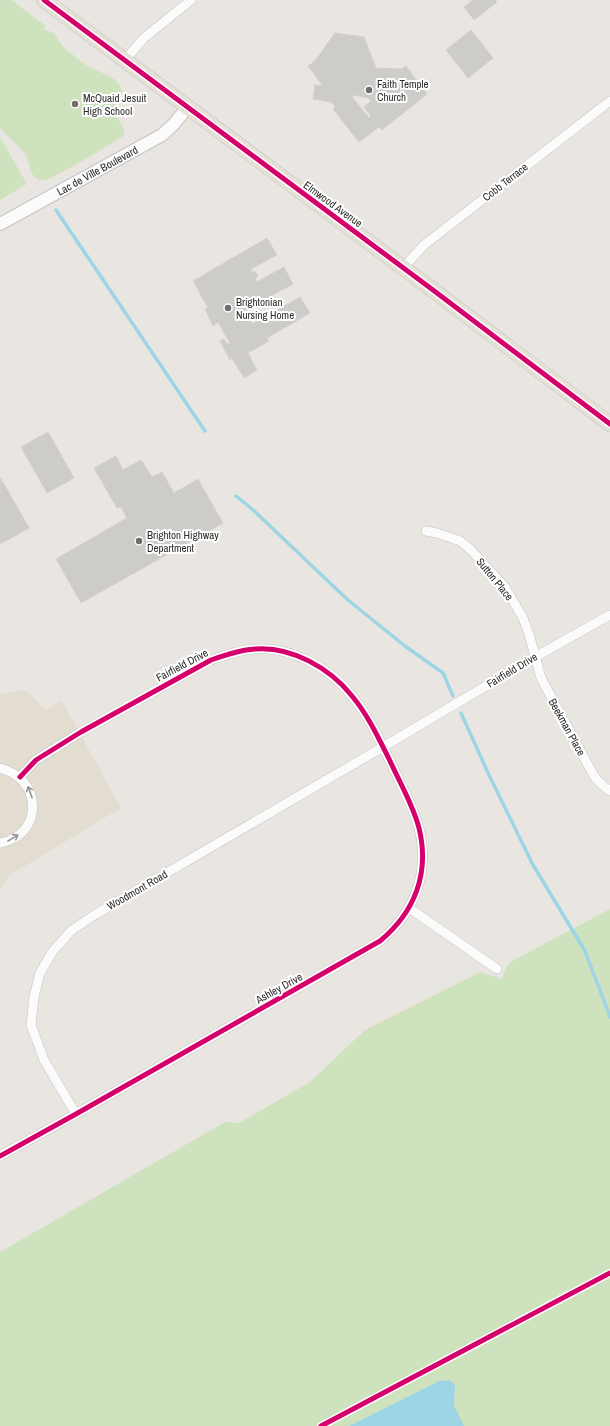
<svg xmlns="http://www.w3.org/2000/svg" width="610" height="1426" font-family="'Archivo Narrow',sans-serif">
	<rect width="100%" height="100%" fill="#e9e6e2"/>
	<polygon fill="#e3ddd1" points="25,690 46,710 62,701 121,808 10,875 0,889 0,694"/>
	<g fill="#cee2be">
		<path d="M0 0H11L46 26 43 30C54 29 57 39 63 46 65 50 69 52 72 54 79 59 85 65 92 68 101 73 114 76 120 85 125 95 114 101 115 110 116 119 127 128 124 135 121 139 56 177 48 179 46 180 42 180 40 180 30 177 30 165 27 157 23 149 7 137 0 128Z"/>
		<polygon points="0,137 27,184 0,200"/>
		<polygon points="610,909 610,1426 0,1426 0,1252 225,1122 239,1123 310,1082 365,1030 480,972 502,979 506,967 512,961"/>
	</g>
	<polygon fill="#9dd5e4" points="450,1380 455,1386 454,1405 464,1426 349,1426 439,1381"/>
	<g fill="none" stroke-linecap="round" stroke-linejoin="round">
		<g stroke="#9dd5e4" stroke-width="3.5">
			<polyline points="56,210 205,431"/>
			<polyline points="236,496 252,509 349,601 405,646 443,673 453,696"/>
			<polyline points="461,713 489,775 533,865 585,951 610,1017"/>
		</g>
	</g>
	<g fill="#ceccc9" stroke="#d4d2ce" fill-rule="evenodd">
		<polygon points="473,0 495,0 497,2 474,20 464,7"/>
		<polygon points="471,30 493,58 468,78 446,50"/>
		<path d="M335 33 364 37 376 68 402 69 406 66 427 94 382 130 379 127 359 142 333 109 335 106 331 102 313 99 315 85 323 86 308 66 315 61ZM354 95 368 98 371 101 364 107 371 116 369 118 352 97Z"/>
		<polygon points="267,238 277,255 251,269 252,272 255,271 258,276 255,279 257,282 284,267 293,284 245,310 247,313 250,312 253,319 251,321 252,324 300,297 310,313 267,338 269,341 248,353 257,370 244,378 232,358 230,360 220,341 224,339 227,344 230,343 218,322 213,326 205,309 208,308 193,281"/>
		<polygon points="48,432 74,478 47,493 21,447"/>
		<polygon points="116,456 123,470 141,460 152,477 162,472 174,493 198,479 223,523 81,603 56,559 127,518 121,507 117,508 94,468"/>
		<polygon points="0,477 29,528 0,544"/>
	</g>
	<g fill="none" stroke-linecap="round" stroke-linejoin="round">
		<defs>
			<g id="minor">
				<polyline points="124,61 144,38 191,0"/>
				<polyline points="403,268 424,245 610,101"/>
				<polyline points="426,531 437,533 460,541 470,549 504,586 523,618 529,634 541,678 594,776 599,782 610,791"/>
				<path d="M0 768C44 779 43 836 0 843"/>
				<polyline points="409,908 497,969"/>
				<polyline points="76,1114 44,1060 31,1025 34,997 40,973 53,951 72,930 96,914 383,747 535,657 610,615"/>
				<path d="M0 1156 76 1114 380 941C415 912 430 873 419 828 413 805 400 783 390 761 379 739 368 715 352 696 330 668 291 646 255 649 240 650 225 655 211 660L81 732 36 760 20 777"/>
			</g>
			<g id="tertiary">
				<path id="s1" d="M0 224 162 135 173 125 187 108"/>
			</g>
			<polyline id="primary" points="44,0 433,290 610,424"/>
		</defs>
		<use href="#minor" stroke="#c4c3c2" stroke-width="10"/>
		<use href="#tertiary" stroke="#c4c3c2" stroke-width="14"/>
		<use href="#primary" stroke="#c5c4c2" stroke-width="16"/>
		<use href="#minor" stroke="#fcfbfb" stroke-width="9"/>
		<use href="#tertiary" stroke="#fcfbfb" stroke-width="12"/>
		<use href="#primary" stroke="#e6e1d6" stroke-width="15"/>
		<defs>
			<g id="cycleway">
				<polyline points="44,0 433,290 610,424"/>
				<path d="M0 1156 76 1114 380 941C415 912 430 873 419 828 413 805 400 783 390 761 379 739 368 715 352 696 330 668 291 646 255 649 240 650 225 655 211 660L81 732 36 760 20 777"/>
				<polyline points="321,1426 610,1273"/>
			</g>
		</defs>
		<use href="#cycleway" stroke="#fff" stroke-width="8"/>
		<use href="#cycleway" stroke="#d6006c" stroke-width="5"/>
	</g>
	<defs><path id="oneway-shaft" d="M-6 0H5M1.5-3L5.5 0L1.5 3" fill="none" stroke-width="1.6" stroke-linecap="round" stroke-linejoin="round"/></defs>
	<g stroke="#949494">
		<use href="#oneway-shaft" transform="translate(30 792) rotate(-110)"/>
		<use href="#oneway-shaft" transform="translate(13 838) rotate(-31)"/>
	</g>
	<g fill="#6e6d6c" stroke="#fff" stroke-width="1.5">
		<circle cx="369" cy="90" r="4"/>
		<circle cx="75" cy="104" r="4"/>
		<circle cx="228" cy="308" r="4"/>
		<circle cx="139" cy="541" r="4"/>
	</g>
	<g text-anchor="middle" stroke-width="4" stroke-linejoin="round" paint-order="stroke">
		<g font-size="11" fill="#2c2c2c" stroke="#fff" text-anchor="start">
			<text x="377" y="88">Faith Temple<tspan x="377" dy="13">Church</tspan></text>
			<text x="83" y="102">McQuaid Jesuit<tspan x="83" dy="13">High School</tspan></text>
			<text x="236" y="306">Brightonian<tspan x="236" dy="13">Nursing Home</tspan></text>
			<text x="147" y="539">Brighton Highway<tspan x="147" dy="13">Department</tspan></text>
		</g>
		<g font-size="11" fill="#2c2c2c" stroke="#fff">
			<text dy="4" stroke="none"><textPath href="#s1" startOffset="111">Lac de Ville Boulevard</textPath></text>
			<text transform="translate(505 182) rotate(-38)" y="4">Cobb Terrace</text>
			<text transform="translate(333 204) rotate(36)" y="4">Elmwood Avenue</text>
			<text transform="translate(495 579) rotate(51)" y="4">Sutton Place</text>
			<text transform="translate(182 665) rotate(-28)" y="4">Fairfield Drive</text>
			<text transform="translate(512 670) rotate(-31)" y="4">Fairfield Drive</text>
			<text transform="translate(567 727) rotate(61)" y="4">Beekman Place</text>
			<text transform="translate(137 890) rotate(-30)" y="4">Woodmont Road</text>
			<text transform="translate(279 988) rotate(-29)" y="4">Ashley Drive</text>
		</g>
	</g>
</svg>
